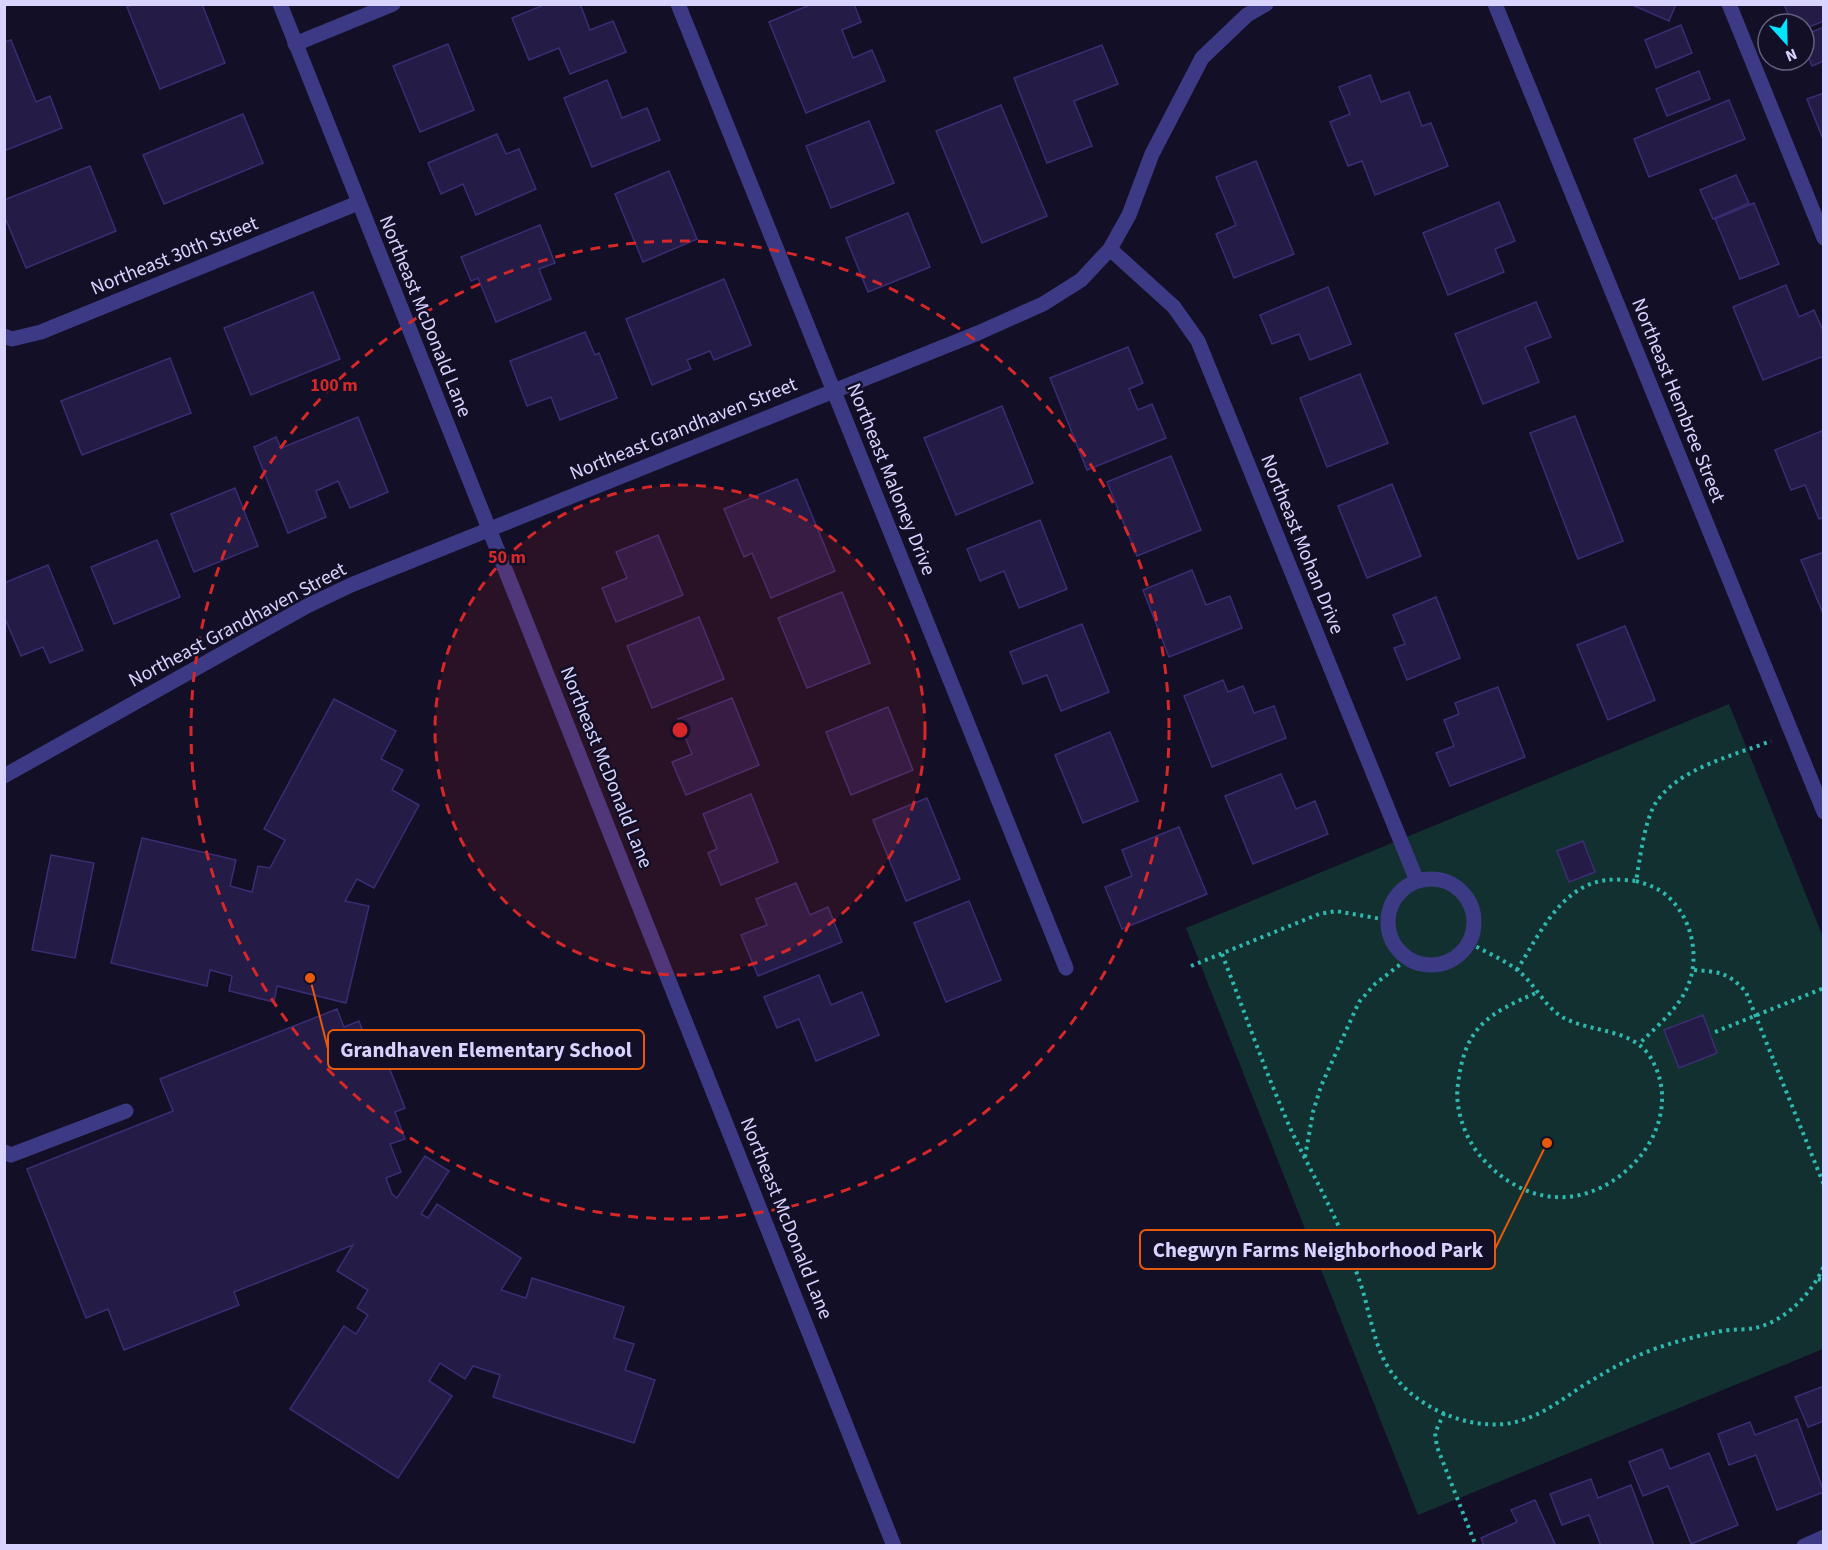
<svg xmlns="http://www.w3.org/2000/svg" width="1828" height="1550" font-family="'Source Sans 3',sans-serif">
	<rect width="100%" height="100%" fill="#130f26"/>
	<polygon fill="#12302f" points="1729,704 1823,937 1823,1349 1418,1515 1186,928"/>
	<g fill="#241b47" stroke="#3b2d73" stroke-width="1.5">
		<polygon points="134,4 202,4 225,63 160,89 127,7"/>
		<polygon points="546,4 580,4 590,30 613,21 626,52 570,74 559,48 529,60 512,18"/>
		<polygon points="812,4 854,4 861,22 842,30 853,58 872,50 885,81 806,113 769,22"/>
		<polygon points="1630,4 1676,4 1669,21"/>
		<polygon points="1784,4 1824,4 1824,21 1804,29 1804,24 1792,24"/>
		<polygon points="1681,25 1692,53 1656,68 1645,40"/>
		<polygon points="1824,27 1824,61 1812,66 1804,46 1804,35"/>
		<polygon points="11,40 36,102 50,96 62,128 4,151 4,42"/>
		<polygon points="448,44 474,110 420,132 393,66"/>
		<polygon points="1102,45 1118,84 1074,101 1092,146 1047,163 1014,78"/>
		<polygon points="1699,71 1710,99 1667,116 1656,89"/>
		<polygon points="1370,75 1381,102 1409,92 1422,126 1431,123 1448,166 1375,195 1362,161 1348,166 1330,122 1350,114 1339,87"/>
		<polygon points="607,80 622,118 647,108 660,140 592,167 564,98"/>
		<polygon points="1824,93 1824,139 1823,139 1807,99"/>
		<polygon points="1729,100 1745,139 1649,177 1634,139"/>
		<polygon points="1001,105 1047,216 982,243 936,131"/>
		<polygon points="243,114 263,163 164,204 143,155"/>
		<polygon points="869,121 894,183 831,208 806,146"/>
		<polygon points="497,134 506,154 519,149 536,189 476,215 463,184 441,194 428,163"/>
		<polygon points="1256,161 1294,254 1234,278 1216,234 1236,225 1216,177"/>
		<polygon points="90,166 116,231 26,268 4,215 4,200"/>
		<polygon points="669,171 697,239 643,262 615,194"/>
		<polygon points="1736,175 1749,203 1713,219 1700,190"/>
		<polygon points="1499,202 1515,241 1495,249 1504,272 1448,295 1423,233"/>
		<polygon points="1754,203 1779,264 1740,279 1715,219"/>
		<polygon points="908,213 930,267 868,292 846,238"/>
		<polygon points="540,225 555,263 539,269 551,299 496,322 478,278 471,281 461,257"/>
		<polygon points="724,279 751,345 714,360 710,351 687,360 691,369 652,385 626,319"/>
		<polygon points="1786,285 1799,317 1814,310 1824,333 1824,356 1763,380 1733,307"/>
		<polygon points="1328,287 1351,344 1310,360 1299,334 1272,344 1260,315"/>
		<polygon points="313,292 340,359 251,395 224,328"/>
		<polygon points="1536,302 1551,337 1525,347 1539,382 1483,404 1455,334"/>
		<polygon points="585,332 595,355 599,353 617,398 560,420 551,397 527,406 510,361"/>
		<polygon points="1128,347 1143,383 1129,389 1138,410 1152,404 1166,438 1087,470 1050,378"/>
		<polygon points="170,358 191,413 82,455 61,401"/>
		<polygon points="1360,374 1388,443 1327,467 1300,398"/>
		<polygon points="1002,406 1033,483 956,515 924,438"/>
		<polygon points="1575,416 1623,541 1578,559 1530,433"/>
		<polygon points="358,417 388,492 350,508 338,481 316,491 326,517 288,533 254,447 276,437 281,448"/>
		<polygon points="1824,430 1824,517 1819,519 1805,485 1791,490 1775,450"/>
		<polygon points="1171,456 1201,530 1137,556 1107,482"/>
		<polygon points="797,479 835,571 771,598 752,553 744,557 724,509"/>
		<polygon points="1392,484 1421,556 1367,578 1338,506"/>
		<polygon points="235,488 258,546 194,572 171,514"/>
		<polygon points="1040,520 1067,589 1019,608 1004,571 980,581 967,549"/>
		<polygon points="658,535 683,595 616,622 602,588 627,578 616,552"/>
		<polygon points="157,540 180,597 114,624 91,567"/>
		<polygon points="1824,552 1824,616 1801,560"/>
		<polygon points="48,565 83,650 50,663 43,647 21,656 4,616 4,583"/>
		<polygon points="1192,570 1206,605 1230,596 1242,628 1169,657 1143,590"/>
		<polygon points="842,592 870,663 807,688 778,618"/>
		<polygon points="1436,597 1460,658 1407,680 1394,648 1405,644 1393,615"/>
		<polygon points="699,617 724,679 652,708 627,646"/>
		<polygon points="1082,624 1109,692 1061,711 1047,675 1023,684 1010,652"/>
		<polygon points="1625,626 1655,700 1608,720 1577,645"/>
		<polygon points="1223,680 1228,692 1243,686 1254,713 1274,706 1286,738 1212,767 1184,696"/>
		<polygon points="1498,687 1525,757 1450,786 1436,753 1454,746 1444,720 1459,714 1455,703"/>
		<polygon points="732,698 759,765 686,795 672,762 692,754 678,719"/>
		<polygon points="334,699 396,731 381,759 403,770 392,790 419,805 374,888 357,879 345,901 369,906 346,1003 277,986 274,1002 229,991 232,976 210,970 207,986 111,963 142,838 236,860 230,886 252,892 258,866 270,868 285,840 264,829"/>
		<polygon points="888,707 913,770 851,795 826,732"/>
		<polygon points="1110,732 1138,801 1083,823 1055,755"/>
		<polygon points="1281,774 1296,809 1315,801 1328,834 1253,864 1225,796"/>
		<polygon points="751,794 778,862 721,885 708,853 717,849 703,814"/>
		<polygon points="927,798 960,879 906,901 873,820"/>
		<polygon points="1179,827 1207,894 1122,929 1105,887 1132,876 1122,850"/>
		<polygon points="1583,841 1595,872 1569,882 1557,851"/>
		<polygon points="51,855 94,863 75,958 32,950"/>
		<polygon points="796,883 810,915 828,907 842,942 758,976 741,935 767,925 756,899"/>
		<polygon points="969,901 1001,980 946,1002 914,923"/>
		<polygon points="819,975 831,1005 862,992 879,1035 816,1061 799,1019 777,1028 764,997"/>
		<polygon points="337,1009 344,1027 359,1021 369,1048 380,1044 405,1108 395,1112 405,1139 390,1144 401,1172 386,1178 392,1194 397,1198 425,1156 449,1171 421,1214 428,1218 437,1204 521,1258 501,1290 526,1298 532,1278 624,1307 614,1338 634,1344 625,1370 655,1380 634,1443 493,1397 500,1375 473,1366 465,1379 440,1363 429,1381 452,1396 398,1478 290,1409 344,1326 356,1334 368,1315 357,1308 368,1290 337,1271 353,1245 234,1292 239,1305 124,1350 108,1309 86,1318 27,1169 173,1111 160,1079"/>
		<polygon points="1703,1015 1717,1053 1679,1068 1664,1030"/>
		<polygon points="1824,1386 1824,1421 1808,1427 1795,1397"/>
		<polygon points="1797,1419 1824,1492 1777,1510 1756,1455 1729,1465 1718,1434 1750,1422 1755,1435"/>
		<polygon points="1662,1449 1670,1469 1709,1453 1738,1525 1691,1544 1668,1486 1643,1496 1629,1462"/>
		<polygon points="1591,1479 1598,1498 1631,1485 1654,1546 1601,1546 1589,1515 1562,1525 1550,1494"/>
		<polygon points="1535,1500 1556,1546 1484,1546 1481,1538 1517,1522 1511,1510"/>
	</g>
	<g fill="none" stroke-linecap="round" stroke-linejoin="round">
		<g stroke="#2fb8b0" stroke-width="4" stroke-dasharray="3 4.5" stroke-linecap="butt">
			<path d="M1636 881C1646 884 1656 887 1665 894 1692 916 1701 957 1687 988 1677 1010 1656 1027 1639 1044"/>
			<path d="M1470 943C1485 952 1503 959 1517 970 1535 983 1544 1007 1564 1018 1592 1033 1635 1028 1652 1060 1684 1117 1635 1185 1575 1196 1539 1202 1506 1185 1483 1159 1466 1141 1454 1109 1458 1084 1465 1026 1488 1014 1538 992"/>
			<path d="M1222 954C1245 1013 1266 1074 1292 1132 1309 1168 1329 1202 1344 1239 1352 1261 1362 1284 1367 1307 1374 1332 1378 1356 1395 1377 1419 1408 1465 1428 1505 1424 1535 1420 1557 1403 1581 1387 1602 1374 1622 1362 1644 1353 1669 1343 1696 1336 1722 1331 1733 1329 1745 1330 1755 1328 1786 1321 1812 1293 1824 1266"/>
			<polyline points="1191,966 1319,914 1336,911 1387,920"/>
			<path d="M1517 970C1539 935 1561 885 1607 880 1616 879 1627 880 1636 881 1640 859 1644 823 1655 804 1678 768 1733 756 1771 741"/>
			<path d="M1694 970C1719 972 1728 972 1746 992L1824 1185"/>
			<polyline points="1715,1032 1824,988"/>
			<polyline points="1305,1157 1313,1112 1321,1086 1359,1002 1375,984 1407,959"/>
			<polyline points="1818,1279 1824,1281"/>
			<polyline points="1444,1413 1435,1433 1437,1447 1476,1546"/>
		</g>
		<g stroke="#3d3a85" stroke-width="15">
			<polyline points="280,4 894,1546"/>
			<polyline points="678,4 1066,968"/>
			<polyline points="1495,4 1824,812"/>
			<polyline points="1729,4 1824,238"/>
			<polyline points="295,44 393,4"/>
			<polyline points="1110,249 1174,307 1198,341 1417,881"/>
			<polyline points="4,336 12,339 41,332 358,203"/>
			<polyline points="4,776 307,606 351,585 978,333 1043,304 1081,280 1110,249 1129,215 1152,154 1202,58 1247,15 1266,4"/>
			<circle cx="1431" cy="922" r="43"/>
			<polyline points="4,1152 11,1155 126,1111"/>
			<polyline points="1804,1546 1824,1537"/>
		</g>
	</g>
	<circle cx="680" cy="730" r="245" fill="#d62828" fill-opacity=".12"/>
	<g fill="none" stroke="#d62828" stroke-width="3" stroke-dasharray="10 8">
		<circle cx="680" cy="730" r="245"/>
		<circle cx="680" cy="730" r="489"/>
	</g>
	<g text-anchor="middle" stroke-width="5" stroke-linejoin="round" paint-order="stroke">
		<g font-size="20" fill="#d9d4ff" stroke="#130f26">
			<text transform="translate(174 255) rotate(-22)" y="7">Northeast 30th Street</text>
			<text transform="translate(426 316) rotate(68)" y="7">Northeast McDonald Lane</text>
			<text transform="translate(1679 400) rotate(68)" y="7">Northeast Hembree Street</text>
			<text transform="translate(683 428) rotate(-22)" y="7">Northeast Grandhaven Street</text>
			<text transform="translate(892 479) rotate(68)" y="7">Northeast Maloney Drive</text>
			<text transform="translate(1303 544) rotate(68)" y="7">Northeast Mohan Drive</text>
			<text transform="translate(237 624) rotate(-28)" y="7">Northeast Grandhaven Street</text>
			<text transform="translate(607 767) rotate(68)" y="7">Northeast McDonald Lane</text>
			<text transform="translate(787 1218) rotate(68)" y="7">Northeast McDonald Lane</text>
		</g>
	</g>
	<circle cx="680" cy="730" r="9" fill="#d62828" stroke="#130f26" stroke-width="3"/>
	<g font-size="18" text-anchor="middle" font-weight="bold" fill="#d62828" stroke="#130f26" stroke-width="5" stroke-linejoin="round" paint-order="stroke">
		<text x="334" y="391">100 m</text>
		<text x="507" y="563">50 m</text>
	</g>
	<path fill="none" stroke="#e8590c" stroke-width="2" d="M310 978L328 1049M1547 1143L1495 1249"/>
	<g fill="#e8590c" stroke="#130f26" stroke-width="2">
		<circle cx="310" cy="978" r="6"/>
		<circle cx="1547" cy="1143" r="6"/>
	</g>
	<g fill="#130f26" stroke="#e8590c" stroke-width="2">
		<rect x="328" y="1030" width="316" height="39" rx="6"/>
		<rect x="1140" y="1230" width="355" height="39" rx="6"/>
	</g>
	<g font-size="21" text-anchor="middle" font-weight="bold" fill="#d9d4ff">
		<text x="486" y="1057">Grandhaven Elementary School</text>
		<text x="1318" y="1257">Chegwyn Farms Neighborhood Park</text>
	</g>
	<rect width="1828" height="1550" fill="none" stroke="#d9d4ff" stroke-width="12"/>
	<g transform="translate(1786 42) rotate(158)"><circle r="28" fill="#130f26" stroke="#625e7d" stroke-width="1.5"/>
	<path d="M0-4.5L10 22L0 15L-10 22Z" fill="#00e5ff"/>
	<text y="-9" font-size="16" font-weight="bold" text-anchor="middle" fill="#d9d4ff">N</text>
	</g>
</svg>
